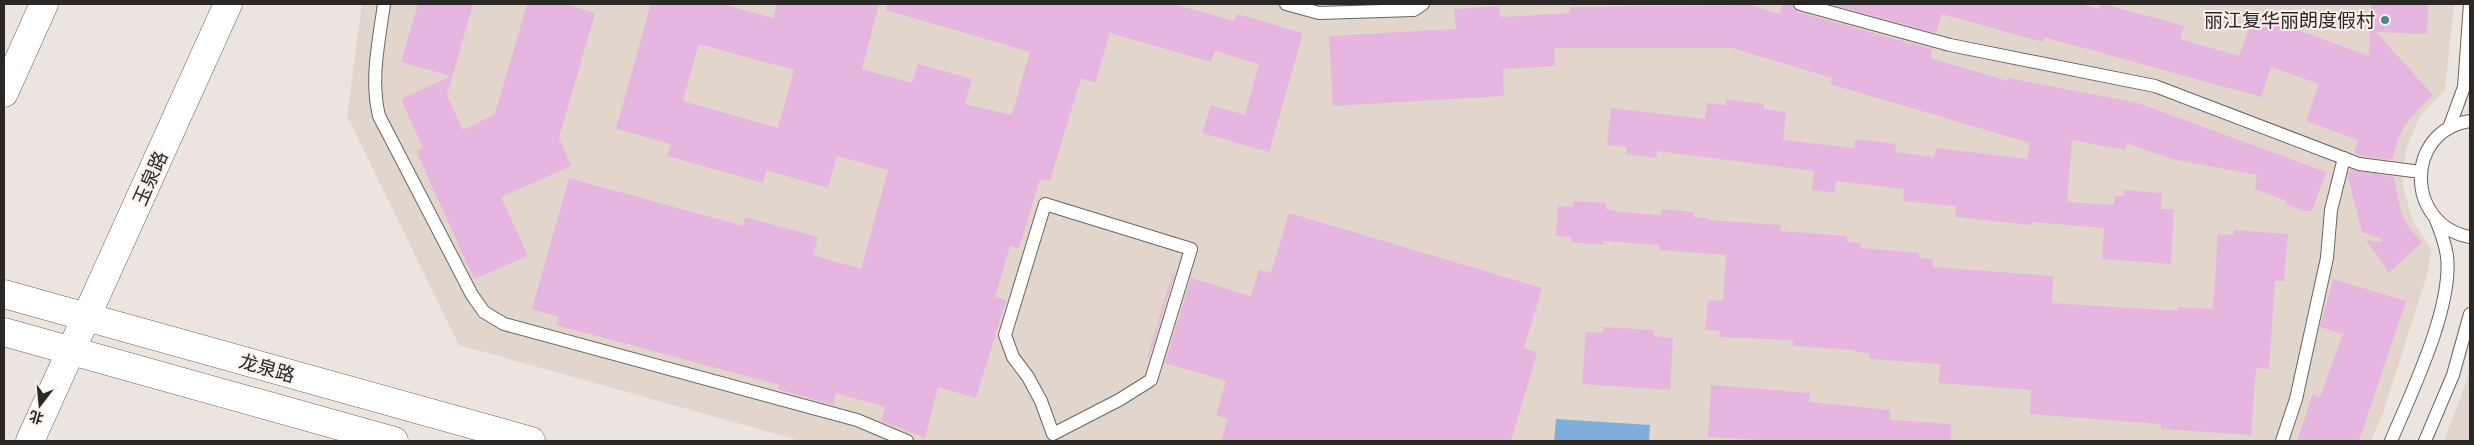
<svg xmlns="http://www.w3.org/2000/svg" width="2474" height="445" font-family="'Titillium Web','Noto Sans SC',sans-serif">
	<rect width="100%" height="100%" fill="#ebe4df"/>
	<g fill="#e2d6cc">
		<polygon points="362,4 2454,4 2445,90 2420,116 2406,149 2403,167 2403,186 2412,219 2431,249 2428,272 2383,413 2371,441 801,441 459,345 347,116"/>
		<polygon points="2470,371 2470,441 2444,441 2463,391"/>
	</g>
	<polygon fill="#80aeda" points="1556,419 1650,425 1649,441 1554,441"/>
	<g fill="#e6b5e0" fill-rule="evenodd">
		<polygon points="418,4 473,4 447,95 463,130 495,114 527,4 565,4 595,13 559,138 571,166 501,197 528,256 474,279 416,151 423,148 401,99 451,76 401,62"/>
		<path d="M651 4H722L773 18 777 4H879L862 69 912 83 918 64 972 79 965 104 1012 115 1030 52 886 10 887 4H1173L1234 21 1237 14 1303 33 1269 152 1202 133 1211 105 1245 115 1259 64 1215 51 1211 62 1110 33 1095 83 1081 78 1050 181 1040 179 1019 248 1010 246 995 297 1006 300 976 398 938 387 925 438 881 421 885 407 836 393 833 405 778 389 780 385 556 325 559 317 532 309 569 178 743 226 745 217 818 237 813 255 861 269 888 170 837 156 828 188 766 170 763 183 667 156 671 144 616 129ZM699 44 794 70 778 128 683 101Z"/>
		<polygon points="1782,4 1792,4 1794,9 1798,12 1932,49 1930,58 2008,81 2008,78 2138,103 2326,172 2312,211 2303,211 2286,204 2287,201 2255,189 2257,175 2171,159 2127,143 2125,150 2072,140 2067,202 2114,205 2115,196 2124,196 2124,190 2162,193 2161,209 2174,209 2171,264 2102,259 2104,228 2032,222 2032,225 1955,217 1956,206 1903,201 1904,189 1836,181 1834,193 1812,190 1814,171 1657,151 1656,158 1626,154 1627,147 1607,145 1611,108 1705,119 1707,103 1726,105 1726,99 1764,104 1764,109 1786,112 1783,140 1854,148 1855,139 1896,144 1895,152 1934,157 1936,148 2027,159 2030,143 1830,84 1832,78 1732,48 1554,48 1555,66 1503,69 1504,96 1333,106 1329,36 1456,29 1454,9 1499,6 1500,17 1570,13 1570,7 1750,5 1780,14"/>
		<polygon points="1830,4 2081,4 2099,9 2100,4 2104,4 2184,26 2180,39 2239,56 2254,14 2369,56 2371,4 2428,4 2427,34 2376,32 2433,95 2406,123 2398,139 2392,160 2361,156 2354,153 2358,140 2306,121 2319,84 2271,67 2261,97 2044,37 2043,42 1942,14 1936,33"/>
		<polygon points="2350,169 2394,177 2401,213 2412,232 2422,242 2389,273 2366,240 2381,242 2382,239 2362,232 2348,177"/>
		<polygon points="1573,201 1606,203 1606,209 1619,212 1661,215 1662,209 1694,212 1693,217 1708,218 1708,220 1781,225 1780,231 1847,236 1847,242 1861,243 1861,248 1919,253 1919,258 1933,259 1933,267 2053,276 2052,303 2178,311 2178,307 2213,309 2218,234 2233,235 2234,230 2288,234 2284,281 2275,281 2269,369 2256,368 2251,435 2161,429 2161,424 2030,414 2031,390 1939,383 1940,364 1870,359 1870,353 1855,352 1855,350 1793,346 1793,340 1720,337 1720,331 1705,330 1708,300 1723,301 1726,255 1659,250 1659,245 1603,241 1603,245 1571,242 1571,237 1556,236 1558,206 1573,207"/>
		<polygon points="1289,213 1542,288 1524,348 1537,353 1511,441 1221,441 1228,419 1216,415 1226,381 1165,363 1191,278 1251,296 1259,270 1271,273"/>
		<polygon points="1173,273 1175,273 1149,358 1147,358"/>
		<polygon points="2333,279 2406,301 2359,441 2297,441 2313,394 2320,397 2343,334 2320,327"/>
		<polygon points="1603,327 1654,330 1654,336 1673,338 1670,390 1582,384 1586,332 1603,333"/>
		<polygon points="1711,385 1810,393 1809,402 1890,410 1890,420 1951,424 1951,441 1777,441 1708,437"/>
	</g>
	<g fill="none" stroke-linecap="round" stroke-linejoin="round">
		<defs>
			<g id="service">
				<path d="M384 4C379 41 370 79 379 116L472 295 484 312 504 324 857 420 907 441"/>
				<polyline points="1286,4 1319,13 1414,10 1423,4"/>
				<polyline points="1800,4 1950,45 2155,86 2359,164 2421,172"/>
				<path d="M2470 121C2404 131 2405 225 2470 237"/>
				<polyline points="2449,128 2464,87 2470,4"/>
				<polygon points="1045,204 1191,249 1151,380 1119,400 1053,434 1041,401 1028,377 1013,357 1005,335"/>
				<polyline points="2282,441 2296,399 2327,258 2331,210 2344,158"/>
				<path d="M2391 441C2411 393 2453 308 2447 256 2445 243 2441 232 2436 220"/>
				<polyline points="2425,441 2453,375 2470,314"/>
			</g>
			<g id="secondary">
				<polyline points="4,294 531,441"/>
				<polyline points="4,332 394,441"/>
			</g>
			<g id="trunk">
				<polyline points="4,93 44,4"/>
				<polyline points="30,441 228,4"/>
			</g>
		</defs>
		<use href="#service" stroke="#6a6560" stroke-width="14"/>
		<use href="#secondary" stroke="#6a6560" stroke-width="29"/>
		<use href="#trunk" stroke="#6a6560" stroke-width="29"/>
		<use href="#service" stroke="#fff" stroke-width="12"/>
		<use href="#secondary" stroke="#fff" stroke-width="28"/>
		<use href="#trunk" stroke="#fff" stroke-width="28"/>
	</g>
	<circle fill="#468c83" stroke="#f8f1ec" stroke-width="2" cx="2385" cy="20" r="5"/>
	<g text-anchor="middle" stroke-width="4" stroke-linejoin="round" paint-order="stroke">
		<g font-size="19" fill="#2a2725" stroke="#f8f1ec" text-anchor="end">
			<text x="2375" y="27">丽江复华丽朗度假村</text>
		</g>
		<g font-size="19" fill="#2a2725" stroke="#f8f1ec">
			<text transform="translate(150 178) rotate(-66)" y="7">玉泉路</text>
			<text transform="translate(267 368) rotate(16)" y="7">龙泉路</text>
		</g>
	</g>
	<rect width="2474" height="445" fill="none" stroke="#2a2725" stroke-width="10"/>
	<g transform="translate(40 405) rotate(196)" stroke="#f8f1ec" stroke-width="4" paint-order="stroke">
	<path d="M0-4L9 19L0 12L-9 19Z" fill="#2a2725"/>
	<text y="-8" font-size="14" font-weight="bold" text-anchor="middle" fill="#2a2725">北</text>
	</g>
</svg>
